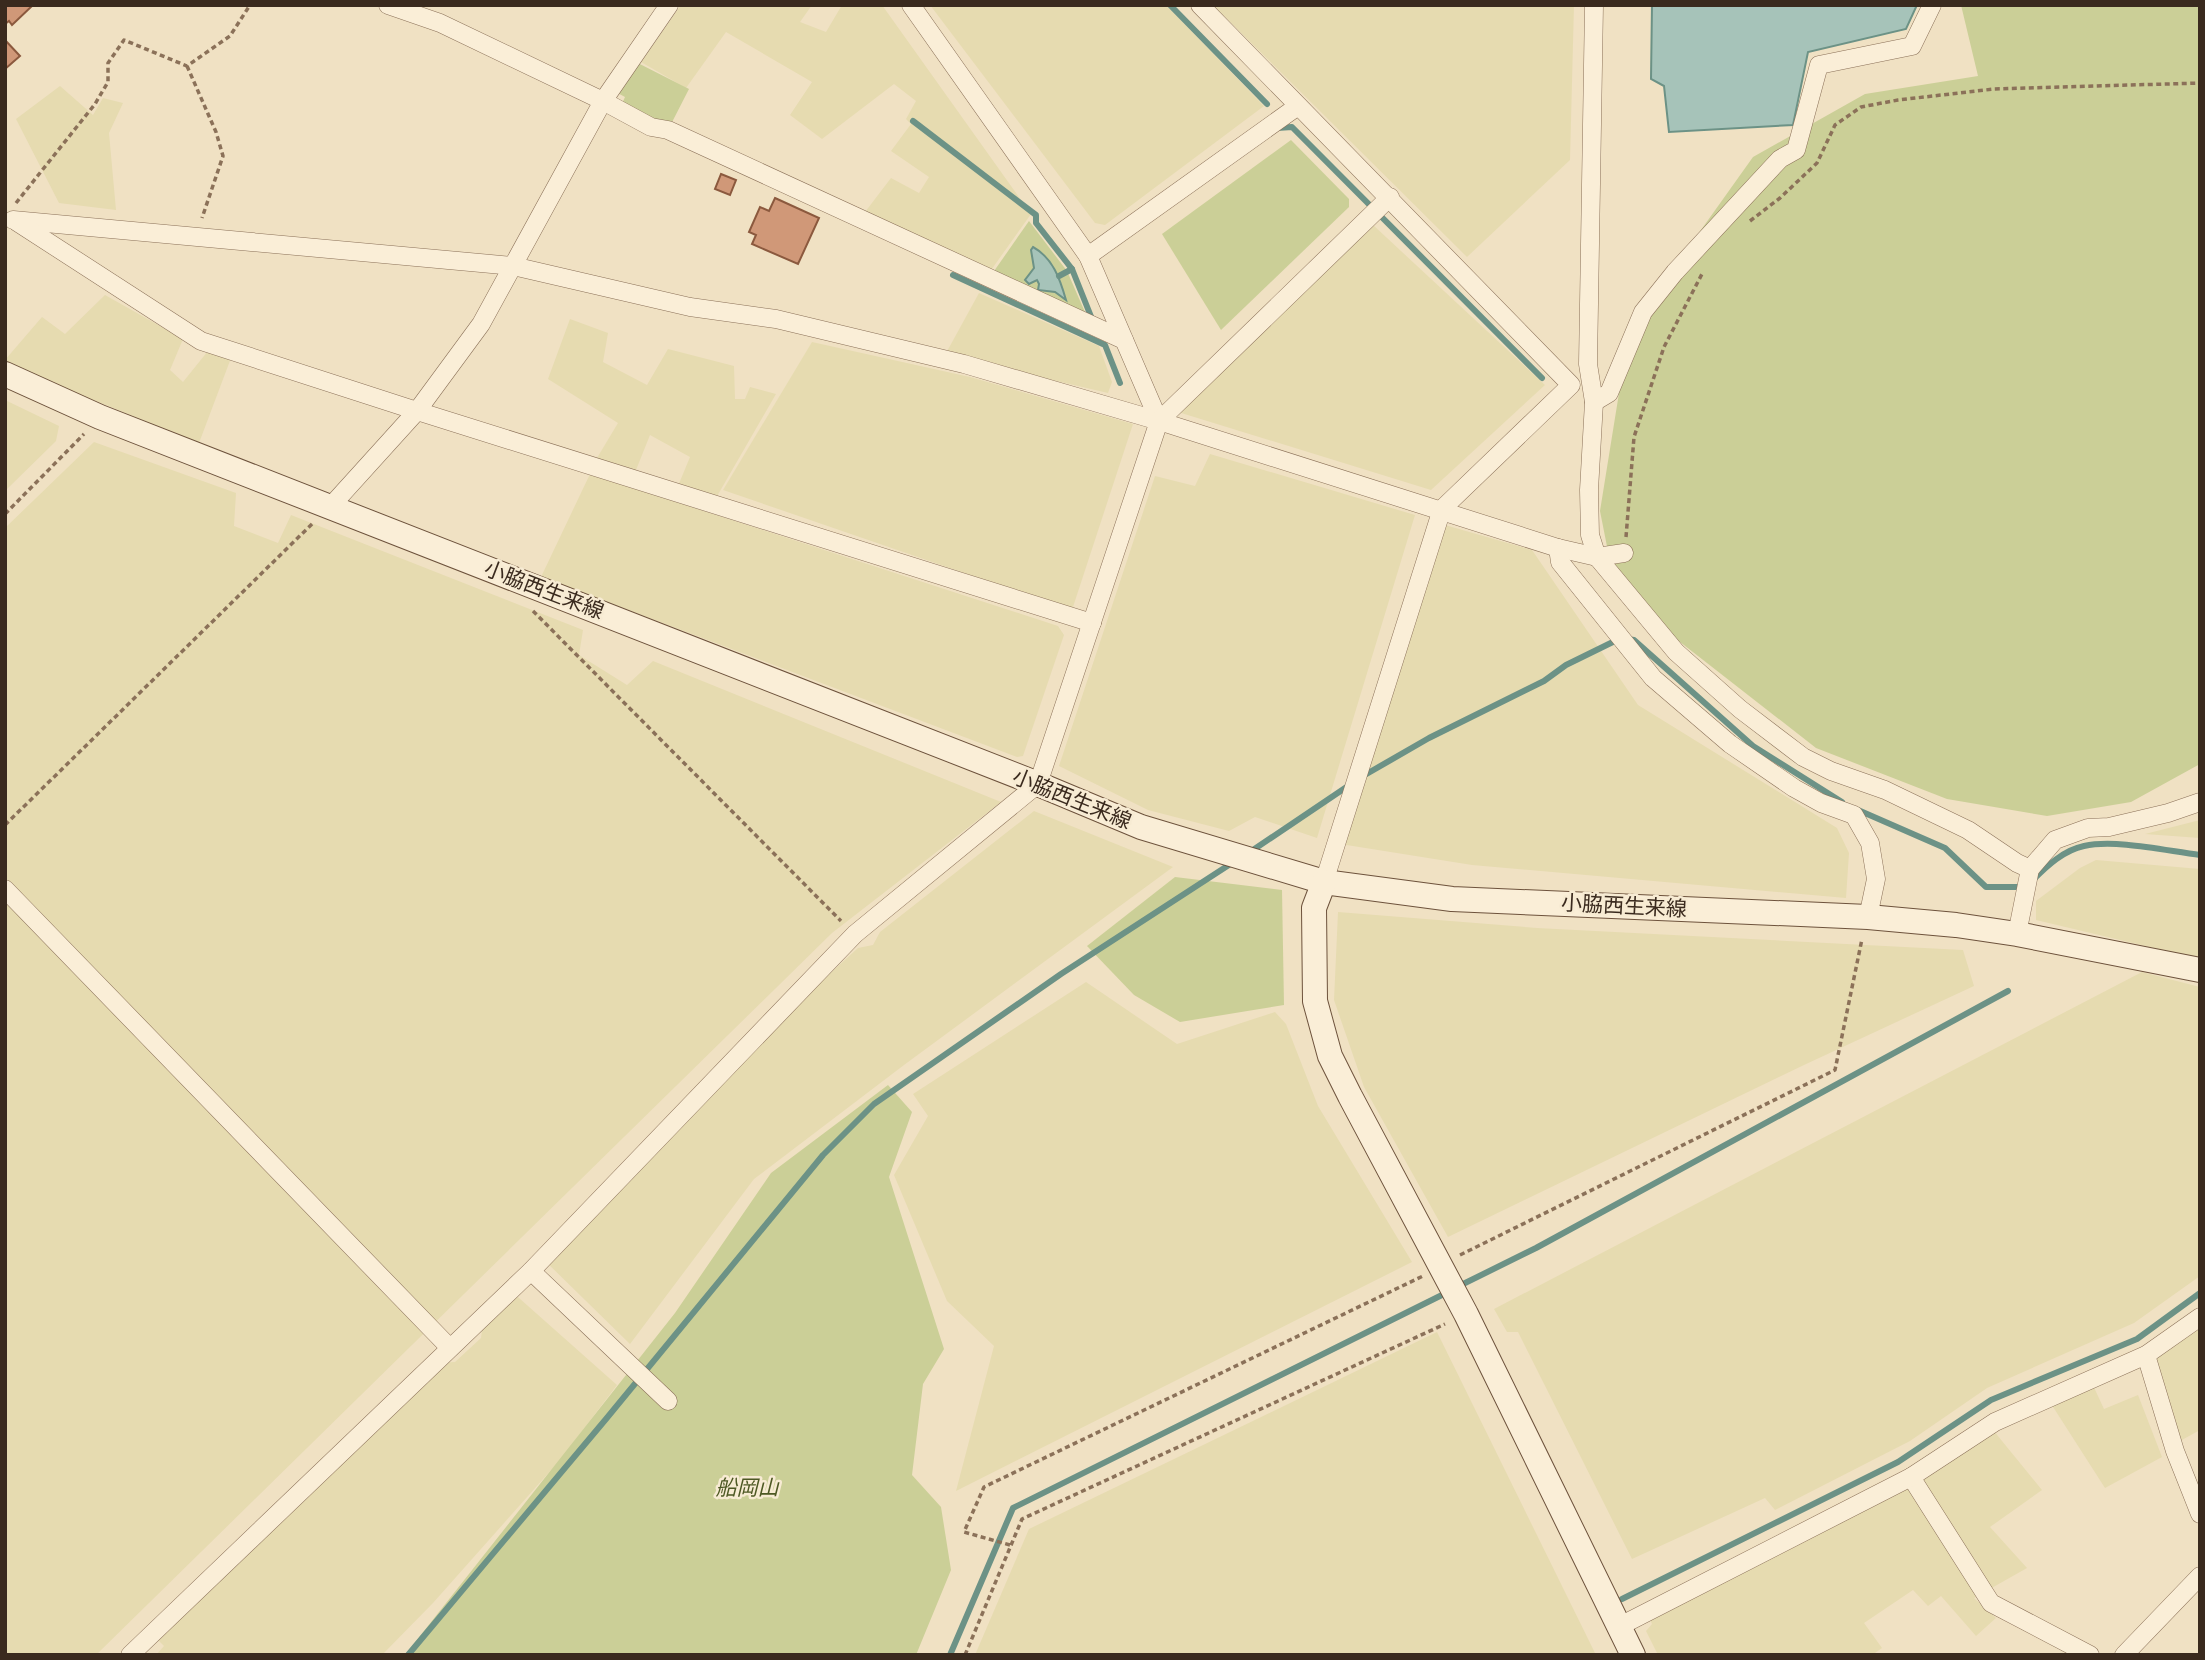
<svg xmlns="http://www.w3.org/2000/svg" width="2205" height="1660" font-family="'PT Serif','Noto Sans JP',serif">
	<rect width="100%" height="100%" fill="#f0e1c3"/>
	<g fill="#e6dbb0">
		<polygon points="681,5 812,5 800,22 826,32 842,5 882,5 1031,214 989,273 862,216 891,178 919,193 929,177 891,151 911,124 906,119 916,101 894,84 822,139 790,115 812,82 726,32 686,88 641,62"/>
		<polygon points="930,5 1166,5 1264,106 1105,225 1095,223"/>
		<polygon points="1213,5 1574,5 1570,160 1467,257"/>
		<polygon points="60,86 93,115 103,98 123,103 109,133 116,210 59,203 16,119"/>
		<polygon points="1372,224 1545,385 1431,490 1178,412"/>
		<polygon points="979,293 1099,346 1112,382 1108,393 945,355"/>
		<polygon points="105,295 183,339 170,370 183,382 208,351 231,358 199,443 5,364 5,360 42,317 65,334"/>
		<polygon points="570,319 608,333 603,362 647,385 668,349 734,366 735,399 745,399 750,387 776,394 716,498 678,486 690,457 650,435 636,470 597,458 618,423 548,379"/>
		<polygon points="812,342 970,377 1133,424 1072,610 723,490"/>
		<polygon points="5,400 59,426 56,441 5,491"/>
		<polygon points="94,442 236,493 234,526 278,543 291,515 583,630 579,655 627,685 653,661 1001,802 832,933 96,1655 5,1655 5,528"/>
		<polygon points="1210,454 1415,515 1317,838 1255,817 1229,831 1148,810 1059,766 1155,476 1195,486"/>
		<polygon points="590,474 1058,626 1064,635 1023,756 1017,757 541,577"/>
		<polygon points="1445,525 1532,550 1638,705 1837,828 1849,853 1846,898 1472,865 1334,843"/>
		<polygon points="1034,811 1173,867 904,1065 754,1179 630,1344 540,1256 825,978 858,948 873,945 880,932"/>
		<polygon points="2200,820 2200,838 2145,834"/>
		<polygon points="2096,860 2200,869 2200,959 2036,920 2036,901 2080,868"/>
		<polygon points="1338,912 1537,928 1963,950 1974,986 1804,1065 1448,1237 1364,1087 1334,1000"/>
		<polygon points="2142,972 2200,987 2200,1276 2134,1323 1987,1388 1910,1441 1775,1510 1765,1498 1632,1559 1518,1332 1507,1332 1494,1309"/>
		<polygon points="1086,982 1177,1044 1275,1012 1286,1024 1318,1106 1412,1262 956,1491 994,1346 947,1301 894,1175 928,1116 913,1094"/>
		<polygon points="510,1290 617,1385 560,1460 433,1603 382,1655 156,1655 164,1646 156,1638 437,1363 455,1362 481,1338 484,1314"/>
		<polygon points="2200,1319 2200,1430 2171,1446 2149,1352"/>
		<polygon points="1437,1332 1596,1655 975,1655 1029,1529"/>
		<polygon points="2091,1381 2104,1409 2138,1395 2162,1457 2105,1488 2048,1399"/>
		<polygon points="1989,1425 2042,1490 1990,1527 2027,1568 1974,1598 1996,1618 1976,1636 1941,1596 1928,1606 1913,1590 1864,1623 1882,1648 1872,1655 1658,1655 1646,1631 1652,1624 1648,1615"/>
	</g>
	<g fill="#cbcf97">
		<polygon points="1961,5 2200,5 2200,764 2131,802 2047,816 1947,799 1816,748 1616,592 1600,511 1629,331 1753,157 1865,94 1978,76"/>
		<polygon points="628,58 689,89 668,130 621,106 625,97 612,90"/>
		<polygon points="1291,140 1349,199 1349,207 1221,330 1162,234"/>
		<polygon points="1029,221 1067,271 1088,319 992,274"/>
		<polygon points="1175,877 1282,890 1284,1005 1180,1022 1134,995 1087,946"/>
		<polygon points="888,1085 912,1112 889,1177 944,1349 923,1384 912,1475 941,1507 951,1570 916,1655 405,1655 675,1313 771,1173"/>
	</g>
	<g fill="#a6c3b9" stroke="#6c9286" stroke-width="2">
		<polygon points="1652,5 1917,5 1906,29 1808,52 1793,125 1669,132 1664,86 1651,79"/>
		<path d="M1033 247C1053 258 1060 279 1066 300L1055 292 1038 290 1039 284 1037 280 1029 284 1025 280 1034 268 1031 250Z"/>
	</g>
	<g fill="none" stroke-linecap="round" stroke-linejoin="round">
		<g stroke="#6c9286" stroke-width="6">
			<polyline points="1170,5 1267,104"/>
			<polyline points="913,121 1036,215 1036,223 1072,269 1092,319"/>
			<polyline points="1277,128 1292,127 1542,378"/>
			<polyline points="953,275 1105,345 1120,383"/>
			<polyline points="1059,276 1072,269"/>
			<polyline points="1363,776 1429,738 1544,681 1566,665 1621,638 1634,640 1753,746 1842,802"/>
			<polyline points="1858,810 1945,848 1986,887 2023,887"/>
			<polyline points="1250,852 1351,784"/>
			<path d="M2034 879C2047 866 2064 850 2084 846 2116 839 2167 851 2200 855"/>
			<polyline points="1457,1287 1536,1248 2008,991"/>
			<polyline points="1622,1599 1898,1462 1991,1400 2137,1339 2200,1293"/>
			<polyline points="408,1655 606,1419 823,1155 874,1104 1061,974 1235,861"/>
			<polyline points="950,1655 1013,1508 1448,1292"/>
		</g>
	</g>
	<g fill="#d09878" stroke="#8b593e" stroke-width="2">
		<polygon points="5,5 33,5 12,25 9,21 5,24"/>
		<polygon points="5,40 20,56 5,69"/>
		<polygon points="721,174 736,180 730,195 715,189"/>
		<polygon points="775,198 819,218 798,264 752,244 756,235 749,232 760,207 769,211"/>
	</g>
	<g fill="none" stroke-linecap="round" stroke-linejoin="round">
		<defs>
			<g id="street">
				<polyline points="388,5 440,23 603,101 651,127 668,130 1124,340"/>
				<polyline points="911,5 1088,256 1159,421"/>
				<polyline points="1200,5 1571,385 1442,509 1324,882"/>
				<polyline points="1594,5 1588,364 1594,402 1589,490 1590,535 1597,557 1676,652 1740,709 1803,757 1831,771 1885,790 1968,830 2017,863 2030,869"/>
				<polyline points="13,220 513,266 690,307 776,319 964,364 1159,421 1558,548 1597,557 1624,553"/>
				<polyline points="17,222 201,341 417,411 1092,623"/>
				<polyline points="1088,256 1298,106"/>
				<polyline points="1594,402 1609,393 1643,312 1675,272 1780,159 1796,150 1819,65 1912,46 1932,5"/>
				<polyline points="331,506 417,411 481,324 603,101 669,5"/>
				<polyline points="1558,548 1560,562 1653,678 1730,744 1794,788 1821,803 1854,815 1870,843 1876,879 1868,917"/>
				<polyline points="5,889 449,1347"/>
				<polyline points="2017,934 2030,869 2055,840 2088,828 2109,827 2168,813 2200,802"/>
				<polyline points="531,1271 668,1401"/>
				<polyline points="2146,1355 2175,1451 2200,1514"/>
				<polyline points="1911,1477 1991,1603 2090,1655"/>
				<polyline points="1620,1626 1911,1477 1995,1422 2146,1355 2200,1317"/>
				<polyline points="130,1655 531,1271 855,934 1038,784 1159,421 1390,197"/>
				<polyline points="2124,1655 2200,1576"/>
			</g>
			<g id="secondary">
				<polyline points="5,374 100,417 1038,784 1141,827 1324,882 1452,899 1868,917 1956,925 2017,934 2200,970"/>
				<polyline points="1324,882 1314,908 1315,1001 1330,1056 1350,1096 1466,1314 1633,1655"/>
			</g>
		</defs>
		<use href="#street" stroke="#8b7159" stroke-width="19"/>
		<use href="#secondary" stroke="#6d523c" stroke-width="26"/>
		<g stroke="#8b7159" stroke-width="3.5" stroke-dasharray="5 3.5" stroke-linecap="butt">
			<polyline points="187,66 216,132 223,156 202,218"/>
			<polyline points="16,203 95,104 108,82 108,63 124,40 187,66 230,36 250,5"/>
			<polyline points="1750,221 1780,198 1817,163 1835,125 1861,107 1898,100 1994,89 2200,83"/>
			<polyline points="5,514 84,434"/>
			<polyline points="1626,537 1634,437 1664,347 1703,272"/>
			<polyline points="533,611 841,921"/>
			<polyline points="5,825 314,522"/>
			<polyline points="1460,1255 1835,1070 1862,939"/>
			<polyline points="1010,1545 964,1532 984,1487 1423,1276"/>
			<polyline points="965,1655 1022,1519 1445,1324"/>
		</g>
		<use href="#street" stroke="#faeed7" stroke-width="18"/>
		<use href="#secondary" stroke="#faeed7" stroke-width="24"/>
	</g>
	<g text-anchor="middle" stroke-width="5" stroke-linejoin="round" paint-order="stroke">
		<g font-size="21" fill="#3a2a1e" stroke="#f7ebd3">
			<text transform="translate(544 590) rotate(21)" y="7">小脇西生来線</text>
			<text transform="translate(1072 799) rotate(22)" y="7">小脇西生来線</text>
			<text transform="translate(1624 906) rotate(3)" y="7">小脇西生来線</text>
		</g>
		<g font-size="21" font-style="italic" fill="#4d5823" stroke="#f7ebd3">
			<text x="747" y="1495">船岡山</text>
		</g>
	</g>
	<rect width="2205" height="1660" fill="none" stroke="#3a2a1e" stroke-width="14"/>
</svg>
